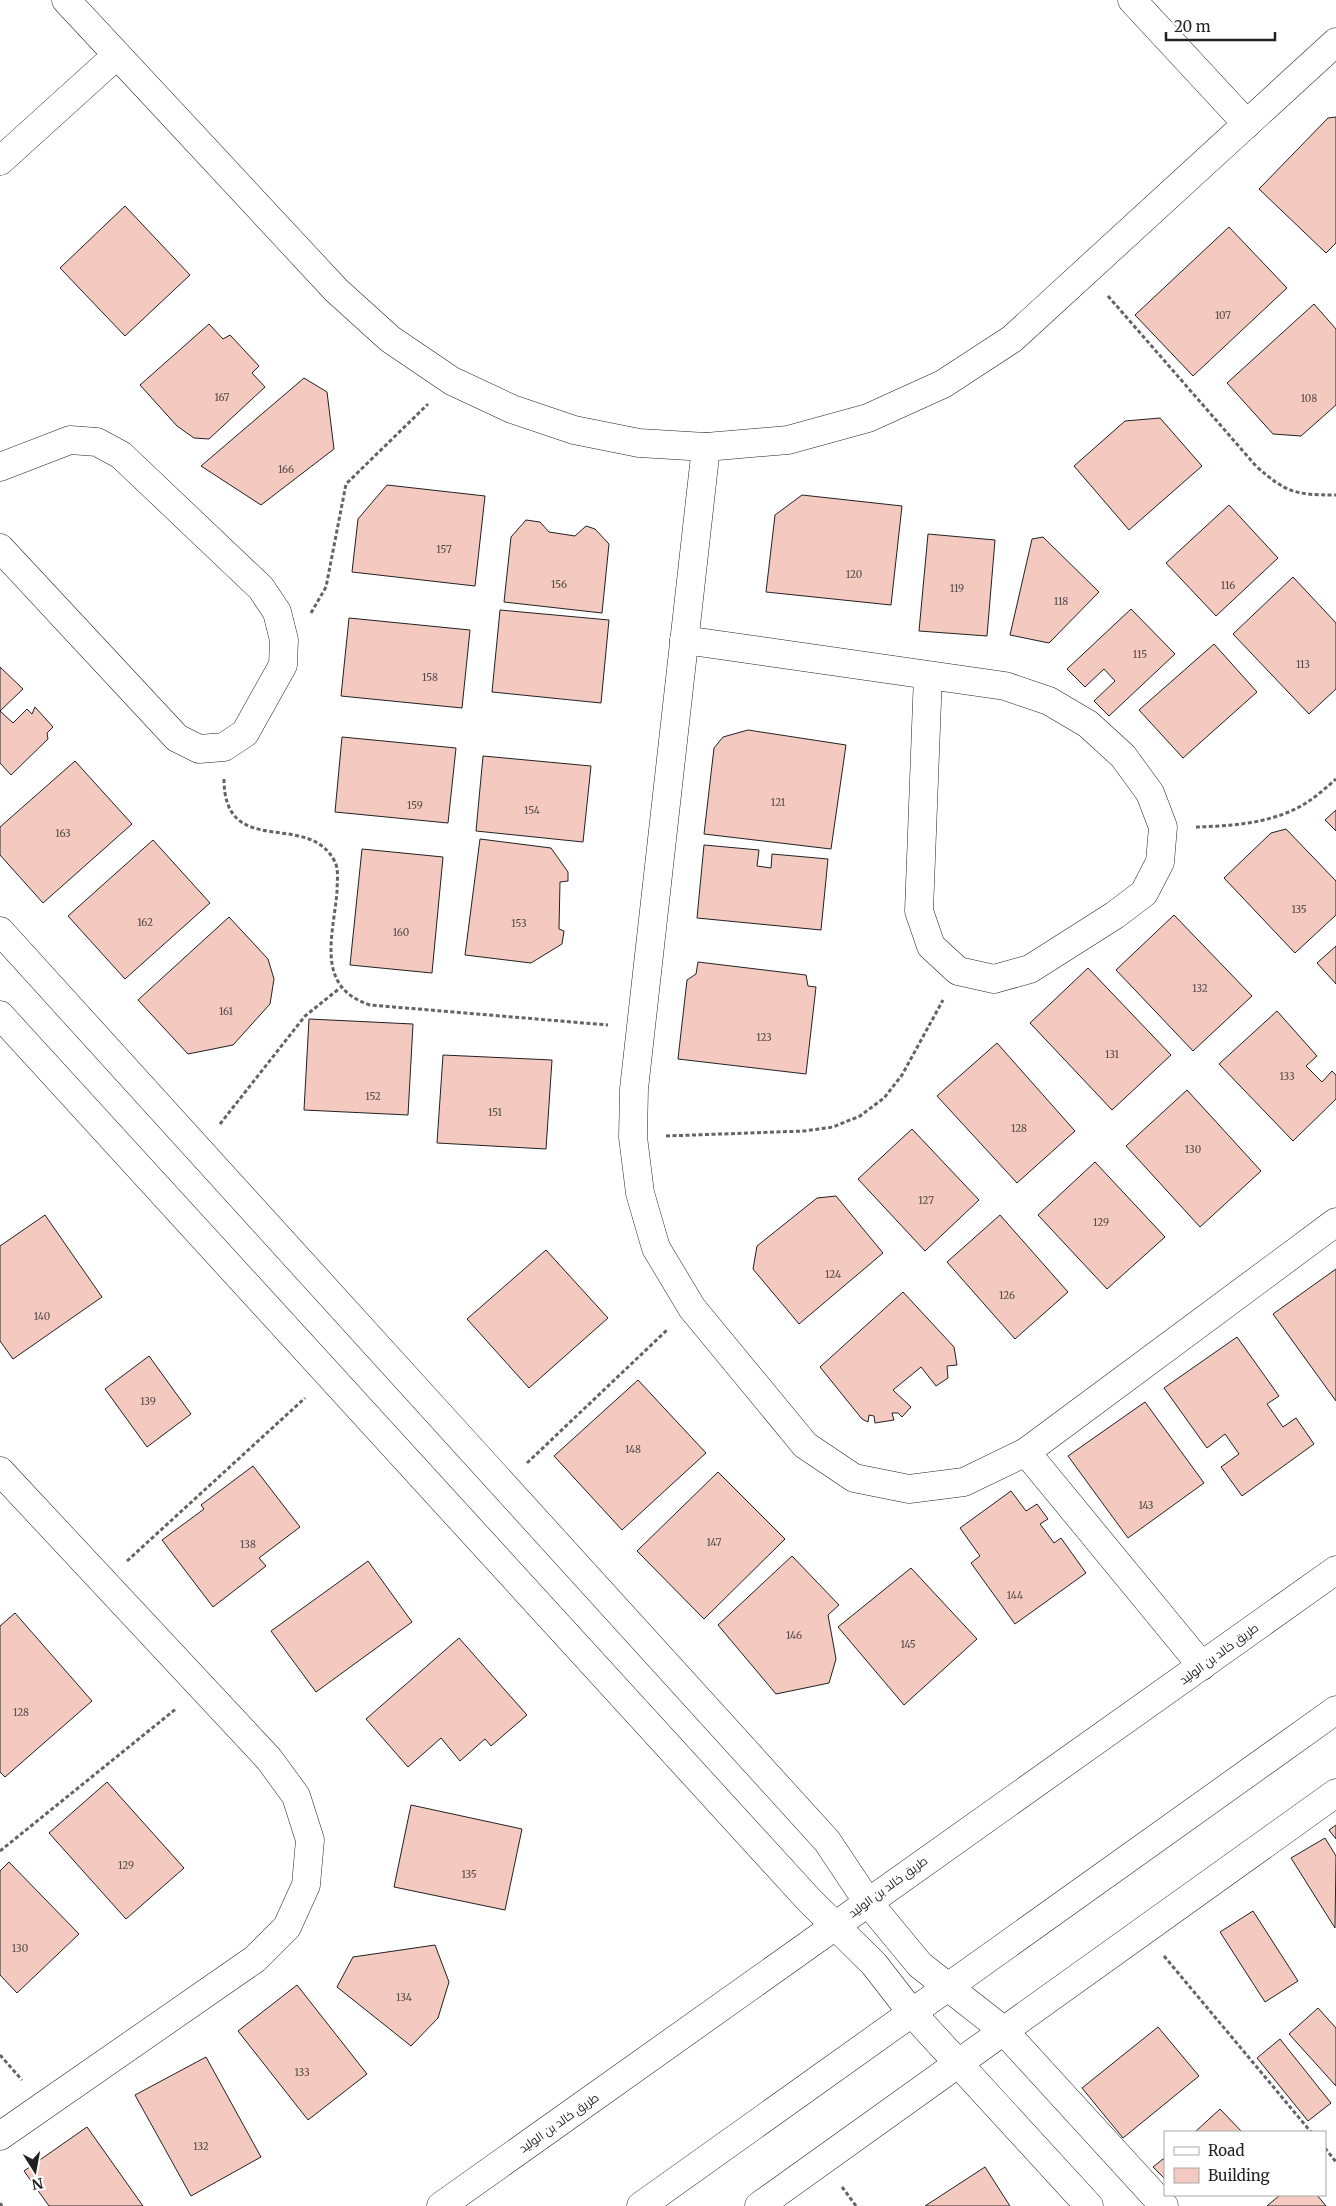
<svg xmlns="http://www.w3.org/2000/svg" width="1336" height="2206" font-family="Merriweather,Cairo,serif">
	<rect width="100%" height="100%" fill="#fff"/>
	<g fill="#f3c9c0" stroke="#222">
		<polygon points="1336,117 1336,243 1326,253 1259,189 1328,118"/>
		<polygon points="125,206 190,275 125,336 60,268"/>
		<polygon points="1229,227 1287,288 1193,376 1135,315"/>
		<polygon points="1314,304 1336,329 1336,405 1301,436 1273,434 1227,383"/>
		<polygon points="209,324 223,339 230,335 259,366 252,373 265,387 209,439 194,438 177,426 140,385"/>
		<polygon points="304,378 327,392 334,449 261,505 201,466"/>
		<polygon points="1160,418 1202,466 1129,530 1074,466 1125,421"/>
		<polygon points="387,485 485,496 475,586 352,572 358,519"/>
		<polygon points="802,495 902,506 891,605 766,592 775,515"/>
		<polygon points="1229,505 1278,558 1216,616 1166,563"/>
		<polygon points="526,520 540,522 549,532 575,536 586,526 595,529 609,544 602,613 504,602 511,537"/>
		<polygon points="928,534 995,540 987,636 919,631"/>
		<polygon points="1043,537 1099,592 1049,643 1010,635 1032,539"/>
		<polygon points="1293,577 1336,623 1336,689 1309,714 1233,634"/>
		<polygon points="1131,609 1175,654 1109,716 1094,701 1115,681 1104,669 1085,687 1067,669"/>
		<polygon points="500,610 609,620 601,703 492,692"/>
		<polygon points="349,618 470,630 462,708 341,696"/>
		<polygon points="1214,644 1257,692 1183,758 1139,710"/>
		<polygon points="0,667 23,689 0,711 13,723 27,709 32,714 35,707 53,727 47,733 48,739 11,775 0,763"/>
		<polygon points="748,730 846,745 831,849 704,834 714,748 723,737"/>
		<polygon points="342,737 456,748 448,823 335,812"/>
		<polygon points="483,756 591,766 583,842 476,831"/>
		<polygon points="75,761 132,824 43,903 0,855 0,827"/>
		<polygon points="1336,810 1336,831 1325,820"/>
		<polygon points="1286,829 1336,881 1336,915 1295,953 1224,878 1271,833"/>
		<polygon points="480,839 551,848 568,872 568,881 560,882 559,929 564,931 562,944 531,963 465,955"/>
		<polygon points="153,840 210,903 125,979 68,916"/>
		<polygon points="704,845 759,850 757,866 771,868 772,854 828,859 821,930 697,918"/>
		<polygon points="362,849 443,857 432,973 350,965"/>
		<polygon points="1174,915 1252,996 1193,1051 1116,970"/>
		<polygon points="229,917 268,959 274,979 270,1004 233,1045 188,1054 138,1000"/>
		<polygon points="1336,946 1336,984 1317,963"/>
		<polygon points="698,962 806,975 808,986 816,987 806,1074 678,1059 687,980 696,974"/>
		<polygon points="1088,968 1171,1055 1112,1110 1030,1023"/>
		<polygon points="1277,1011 1317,1056 1306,1066 1322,1082 1332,1071 1336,1075 1336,1099 1293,1141 1219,1064"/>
		<polygon points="309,1019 413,1024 408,1115 304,1110"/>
		<polygon points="997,1043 1075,1131 1017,1183 937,1096"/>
		<polygon points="443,1055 552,1060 546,1149 437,1143"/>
		<polygon points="1187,1090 1261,1171 1200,1227 1126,1146"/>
		<polygon points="912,1129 979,1200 925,1251 858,1179"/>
		<polygon points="1095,1162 1165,1237 1107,1289 1038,1215"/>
		<polygon points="836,1196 883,1253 799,1324 753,1269 757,1246 817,1198"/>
		<polygon points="45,1215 102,1297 13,1359 0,1341 0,1246"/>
		<polygon points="1000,1215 1068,1292 1015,1339 947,1262"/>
		<polygon points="546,1250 608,1318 529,1388 467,1319"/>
		<polygon points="1336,1269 1336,1401 1273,1314"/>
		<polygon points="903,1292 954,1347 957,1365 947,1366 948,1378 936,1386 921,1367 893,1390 911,1407 902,1417 898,1413 892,1413 894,1420 875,1423 874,1416 869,1415 868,1422 862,1419 820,1367"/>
		<polygon points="1237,1337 1279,1396 1267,1404 1283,1427 1296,1418 1314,1444 1242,1496 1221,1467 1239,1454 1225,1434 1207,1448 1164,1388"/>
		<polygon points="149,1356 191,1414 147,1447 105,1389"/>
		<polygon points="638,1380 706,1453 622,1530 554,1456"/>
		<polygon points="1145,1402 1204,1483 1128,1538 1068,1456"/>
		<polygon points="253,1466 300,1527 259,1558 266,1566 213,1607 162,1540 204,1509 201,1505"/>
		<polygon points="718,1472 785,1539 704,1619 637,1551"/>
		<polygon points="1011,1491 1026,1511 1037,1504 1048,1519 1040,1524 1054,1543 1061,1538 1086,1573 1015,1624 971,1563 980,1556 960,1528"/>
		<polygon points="792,1556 839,1605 828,1615 836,1659 829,1683 776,1694 718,1625"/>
		<polygon points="368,1561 412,1622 316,1692 271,1631"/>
		<polygon points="911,1568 977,1639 904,1705 838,1627"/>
		<polygon points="15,1613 92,1701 5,1777 0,1772 0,1626"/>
		<polygon points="459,1638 527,1715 491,1746 485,1739 460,1761 441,1738 408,1767 366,1719"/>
		<polygon points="107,1782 184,1868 126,1919 49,1833"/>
		<polygon points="411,1805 522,1829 505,1910 394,1887"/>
		<polygon points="1336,1825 1336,1839 1329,1830"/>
		<polygon points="1325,1838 1336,1856 1335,1928 1291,1858"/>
		<polygon points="9,1862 79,1934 17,1993 0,1975 0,1871"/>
		<polygon points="1253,1911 1298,1981 1265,2002 1220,1932"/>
		<polygon points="435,1945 449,1982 438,2018 411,2046 337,1987 353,1957"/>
		<polygon points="297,1985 367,2074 308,2120 238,2031"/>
		<polygon points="1318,2008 1336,2028 1336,2086 1289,2034"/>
		<polygon points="1158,2027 1199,2076 1123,2138 1082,2088"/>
		<polygon points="1280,2039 1331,2103 1308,2121 1257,2058"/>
		<polygon points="206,2057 261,2157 191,2196 135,2095"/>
		<polygon points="1220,2109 1242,2132 1195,2132"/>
		<polygon points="87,2127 143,2206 49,2206 24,2171"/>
		<polygon points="1163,2159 1165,2160 1165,2179 1153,2167"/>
		<polygon points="985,2167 1010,2206 925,2206"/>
		<polygon points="1280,2195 1317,2195 1326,2206 1267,2206"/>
	</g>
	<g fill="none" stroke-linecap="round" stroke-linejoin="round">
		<defs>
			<g id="minor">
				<polyline points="66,0 336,290 390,339 452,381 512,409 574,430 639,443 706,447 788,440 868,418 943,384 1012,339 1336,42"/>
				<polyline points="1132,0 1247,124"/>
				<polyline points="0,161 117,55"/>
				<polyline points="706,447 634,1089 633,1137 640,1193 656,1248 692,1308 805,1445 854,1478 909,1489 964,1482 1026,1452 1336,1222"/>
				<polyline points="0,467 70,440 97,442 121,455 261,588 277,612 284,640 283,665 245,733 224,747 199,749 177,738 0,548"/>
				<polyline points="684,640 1005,686 1049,701 1088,724 1123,756 1150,793 1163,827 1160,862 1144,893 1115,915 1030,969 994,979 958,971 931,946 919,911 928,675"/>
				<polyline points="0,931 827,1841 867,1901 920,1965 1003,2030 1164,2206"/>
				<polyline points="0,1015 810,1901 874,1964 912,2013 1089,2206"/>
				<polyline points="1026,1452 1202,1666"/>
				<polyline points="0,1471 269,1759 296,1796 310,1840 306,1885 287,1927 255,1959 0,2136"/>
				<polyline points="759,2206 1336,1793"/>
			</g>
			<g id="tertiary">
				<polyline points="441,2206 1336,1570"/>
				<polyline points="641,2206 1336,1710"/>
			</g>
		</defs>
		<use href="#minor" stroke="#222" stroke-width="29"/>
		<use href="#tertiary" stroke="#222" stroke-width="29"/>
		<g stroke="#646464" stroke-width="3" stroke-dasharray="4 2.5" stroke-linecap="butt">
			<path d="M1108 296 1256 466C1286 493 1296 495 1336 495"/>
			<polyline points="311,613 326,587 346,484 428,404"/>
			<path d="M224 779C224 861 309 809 335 862 339 870 337 882 337 892 333 937 315 987 370 1005L608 1025"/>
			<path d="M1196 827C1233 826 1277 823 1309 801 1318 795 1327 787 1336 779"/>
			<polyline points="220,1124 305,1016 340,988"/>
			<polyline points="666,1136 804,1131 833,1127 860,1116 884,1098 902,1075 943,1000"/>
			<polyline points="527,1463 667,1330"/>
			<polyline points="127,1561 305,1398"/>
			<polyline points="0,1851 177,1708"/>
			<polyline points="1164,1956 1311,2132"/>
			<polyline points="0,2055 22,2080"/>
			<polyline points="1325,2148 1336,2162"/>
			<polyline points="842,2187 856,2206"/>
			<polyline points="0,2203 2,2206"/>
		</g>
		<use href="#minor" stroke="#fff" stroke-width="28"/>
		<use href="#tertiary" stroke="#fff" stroke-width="28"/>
	</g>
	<g text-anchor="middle" stroke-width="4" stroke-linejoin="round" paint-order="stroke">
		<g font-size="10" fill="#564c4a">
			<text x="1223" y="319">107</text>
			<text x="222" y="401">167</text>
			<text x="1309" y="402">108</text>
			<text x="286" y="473">166</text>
			<text x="444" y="553">157</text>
			<text x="854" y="578">120</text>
			<text x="559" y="588">156</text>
			<text x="1228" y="589">116</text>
			<text x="957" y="592">119</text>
			<text x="1061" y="605">118</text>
			<text x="1140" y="658">115</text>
			<text x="1303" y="668">113</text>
			<text x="430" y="681">158</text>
			<text x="778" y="806">121</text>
			<text x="415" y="809">159</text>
			<text x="532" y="814">154</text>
			<text x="63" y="837">163</text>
			<text x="1299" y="913">135</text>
			<text x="145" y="926">162</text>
			<text x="519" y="927">153</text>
			<text x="401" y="936">160</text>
			<text x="1200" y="992">132</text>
			<text x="226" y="1015">161</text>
			<text x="764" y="1041">123</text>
			<text x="1112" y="1058">131</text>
			<text x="1287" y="1080">133</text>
			<text x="373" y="1100">152</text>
			<text x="495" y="1116">151</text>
			<text x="1019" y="1132">128</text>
			<text x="1193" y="1153">130</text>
			<text x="926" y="1204">127</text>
			<text x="1101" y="1226">129</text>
			<text x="833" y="1278">124</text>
			<text x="1007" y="1299">126</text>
			<text x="42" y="1320">140</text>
			<text x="148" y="1405">139</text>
			<text x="633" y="1453">148</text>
			<text x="1146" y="1509">143</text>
			<text x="714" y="1546">147</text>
			<text x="248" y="1548">138</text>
			<text x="1015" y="1599">144</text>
			<text x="794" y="1639">146</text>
			<text x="908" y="1648">145</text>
			<text x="21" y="1716">128</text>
			<text x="126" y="1869">129</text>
			<text x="469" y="1878">135</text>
			<text x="20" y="1952">130</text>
			<text x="404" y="2001">134</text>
			<text x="302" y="2076">133</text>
			<text x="201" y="2150">132</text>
		</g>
		<g font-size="12" fill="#222" stroke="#fff">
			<text transform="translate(1219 1654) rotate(-36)" y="4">طريق خالد بن الوليد</text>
			<text transform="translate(888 1887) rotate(-36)" y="4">طريق خالد بن الوليد</text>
			<text transform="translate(559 2123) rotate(-35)" y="4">طريق خالد بن الوليد</text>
		</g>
	</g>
	<rect x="1164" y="2131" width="162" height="65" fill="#ffffff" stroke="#a7a7a7"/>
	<rect x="1174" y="2147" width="25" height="8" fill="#ffffff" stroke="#a7a7a7"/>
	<text x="1208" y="2156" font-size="15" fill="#222222">Road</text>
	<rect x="1174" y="2168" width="25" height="15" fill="#f3c9c0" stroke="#a7a7a7"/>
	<text x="1208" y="2181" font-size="15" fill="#222222">Building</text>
	<g transform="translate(35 2171) rotate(169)" stroke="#ffffff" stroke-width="4" paint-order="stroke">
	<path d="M0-4L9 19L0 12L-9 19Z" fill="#222222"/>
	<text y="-8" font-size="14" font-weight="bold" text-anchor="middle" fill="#222222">N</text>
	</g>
	<path d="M1166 32v8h109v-8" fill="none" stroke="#222222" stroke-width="2.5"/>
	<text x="1174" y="32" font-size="15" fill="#222222" stroke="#ffffff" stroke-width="4" paint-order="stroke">20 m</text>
</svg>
